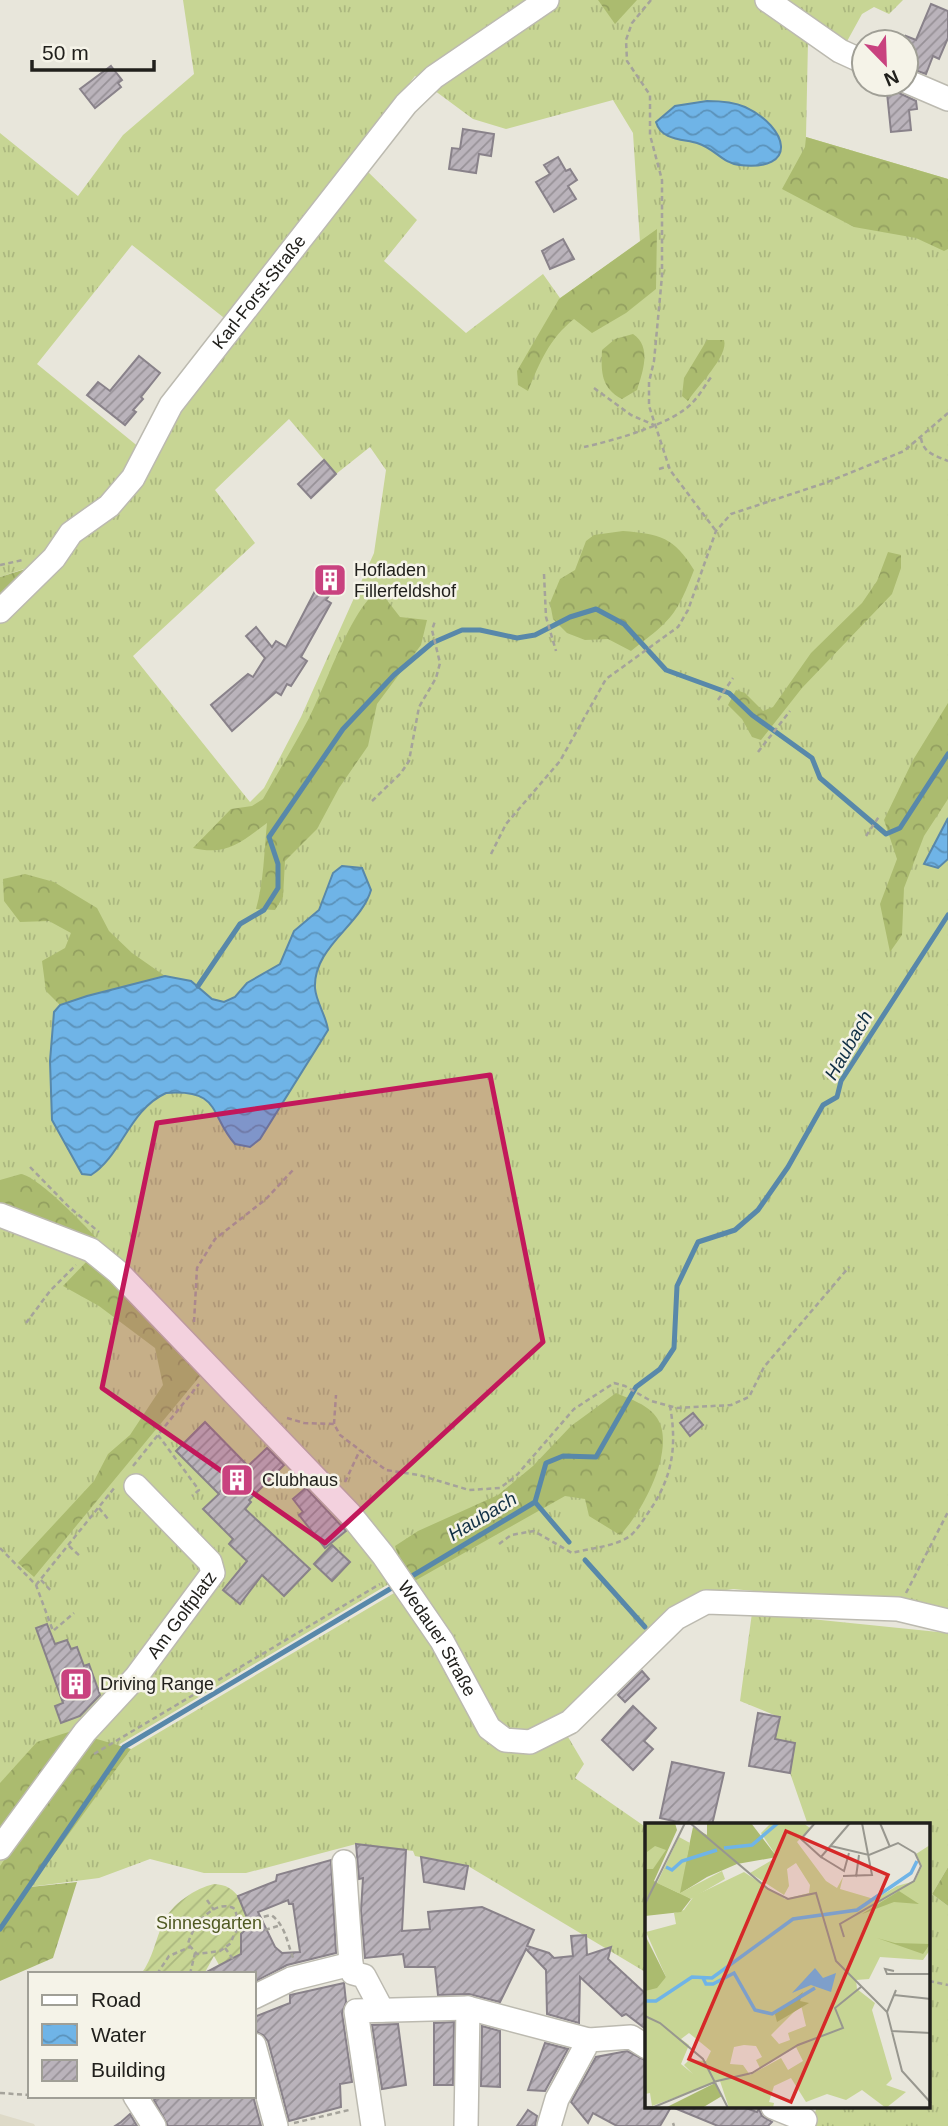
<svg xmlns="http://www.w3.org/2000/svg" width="948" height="2126" font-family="Helvetica,sans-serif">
	<defs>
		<pattern id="grass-tufts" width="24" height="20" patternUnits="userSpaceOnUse" patternTransform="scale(1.75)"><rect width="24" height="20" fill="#c7d594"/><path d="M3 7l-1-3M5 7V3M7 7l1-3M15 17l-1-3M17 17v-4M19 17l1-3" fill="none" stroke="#abb77f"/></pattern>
		<pattern id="forest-crowns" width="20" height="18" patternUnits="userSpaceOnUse" patternTransform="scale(1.75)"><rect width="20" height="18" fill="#abbb6f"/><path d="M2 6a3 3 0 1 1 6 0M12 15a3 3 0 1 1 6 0" fill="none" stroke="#93a060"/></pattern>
		<pattern id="garden-furrows" width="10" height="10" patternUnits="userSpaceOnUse" patternTransform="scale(1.75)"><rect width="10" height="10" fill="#c7d594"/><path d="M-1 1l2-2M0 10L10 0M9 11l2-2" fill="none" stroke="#abb77f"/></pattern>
		<pattern id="water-waves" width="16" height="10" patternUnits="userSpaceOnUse" patternTransform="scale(1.75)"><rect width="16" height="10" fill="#6fb4e7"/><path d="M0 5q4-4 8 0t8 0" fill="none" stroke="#5b92ba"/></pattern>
		<pattern id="building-hatch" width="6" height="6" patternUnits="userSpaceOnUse" patternTransform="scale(1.75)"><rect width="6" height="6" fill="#bab3bb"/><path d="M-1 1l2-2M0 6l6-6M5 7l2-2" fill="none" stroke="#979197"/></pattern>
	</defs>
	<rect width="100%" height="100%" fill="#e8e6db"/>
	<polygon fill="#dedac8" points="0,2114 34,2124 35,2126 0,2126"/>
	<g fill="url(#grass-tufts)" fill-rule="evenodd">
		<path d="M183 0H755L808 41 806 137 948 179V1615L892 1604 733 1589 696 1595 558 1720 584 1764 575 1778 647 1828V1973L468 1866 415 1856 413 1851 356 1844 246 1873H204L150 1859 99 1878 29 1887 131 1749 411 1583 404 1575 120 1744 0 1908V603L36 565 0 577V133L78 196 123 135 194 74ZM415 76 473 119 506 129 613 100 633 133 640 242 560 298 543 274 466 333 384 261 417 220 365 169 179 404 140 448 37 364 132 245 228 321ZM289 419 336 474 370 447 386 470 374 553 301 717 264 788 250 802 133 656 255 543 215 490Z"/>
		<polygon points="785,0 903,0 889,14 874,7 862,14 845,45"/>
		<polygon points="752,1613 948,1633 948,1867 932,1894 948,1906 948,2126 810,2126 817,2107 929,2107 929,1825 808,1825 790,1773 795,1743 775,1739 779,1717 740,1701"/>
	</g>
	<g fill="url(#forest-crowns)">
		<polygon points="598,0 637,0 615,24"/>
		<polygon points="806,137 948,179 948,249 944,251 916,238 854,227 782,189 805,147"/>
		<path d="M657 229 656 289 626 313 592 333 574 319C549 339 540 362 528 391L518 385 517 371 559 299Z"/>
		<path d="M633 334C652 347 643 371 637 390L622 399C601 388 601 372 602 350L615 339Z"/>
		<path d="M707 340H724C729 356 697 386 688 401L682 396 684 378Z"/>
		<path d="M623 531C660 534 674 537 694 570 676 617 671 620 631 651L608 639 585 640 567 633 553 619 550 603 560 579 575 570 586 541 594 535Z"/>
		<polygon points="888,552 901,555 901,568 892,594 802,688 761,740 752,737 742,719 728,705 736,690 745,693 763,711 773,707 811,653 862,603 877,581"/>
		<polygon points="38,565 0,603 0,577"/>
		<path d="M379 590 400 617 427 620 421 645 377 704 368 746 339 788 317 829 285 861 283 897 275 910 256 909C264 881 264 852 267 823 241 842 227 856 193 848L231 809 252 806 263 799C278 772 294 746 309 718 325 688 352 606 379 590Z"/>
		<polygon points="948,703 948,799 924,836 904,888 902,935 890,952 880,904 897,859 884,820 913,760"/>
		<polygon points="25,874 54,882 97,908 109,931 132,953 165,976 60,1005 46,991 42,961 65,948 71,933 49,921 20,922 4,901 3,879"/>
		<path d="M21 1174C37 1176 84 1224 96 1238L94 1243 0 1206V1180Z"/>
		<polygon points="90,1258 205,1370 34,1577 18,1563 94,1481 108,1454 130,1435 163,1385 155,1348 99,1306 63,1286"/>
		<path d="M616 1393C630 1399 649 1405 657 1418 677 1448 642 1513 620 1535L589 1516 585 1499 565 1496 411 1583 404 1574 395 1546 418 1531 498 1495 533 1466 571 1426Z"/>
		<polygon points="75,1730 0,1833 0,1783 37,1742"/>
		<polygon points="90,1737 131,1749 30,1887 77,1882 53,1958 0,1981 0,1866"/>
		<polygon points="948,1867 948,1906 932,1894"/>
	</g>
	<path fill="url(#garden-furrows)" d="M214 1884C239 1885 242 1904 251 1925L241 1934 245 1951 219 1965 214 1956 204 1974H141C153 1958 155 1941 163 1923 171 1904 196 1888 214 1884Z"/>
	<g fill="url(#water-waves)" stroke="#5888aa" stroke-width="2">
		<path d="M707 101C719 101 734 102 745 107 788 127 800 172 739 165 722 163 716 149 697 143 682 139 661 140 656 122L675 106Z"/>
		<polygon points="948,818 948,859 938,868 924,864"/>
		<path d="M342 866 362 868 371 890C361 925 313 947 315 988 316 1002 326 1015 328 1030L260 1139 250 1147 235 1144C209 1115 222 1089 166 1093 129 1110 122 1155 91 1175L82 1174 52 1120 50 1061 54 1012 60 1005 87 996 165 976 191 981 212 999 224 1002 235 997 247 983 280 964 294 931 319 910 333 873Z"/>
	</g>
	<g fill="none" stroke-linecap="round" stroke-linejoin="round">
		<g stroke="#5888aa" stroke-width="5">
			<polyline points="198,986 240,924 264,910 278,888 278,864 269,837 343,729 394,675 432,643 462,630 480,630 517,638 535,635 570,617 596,609 624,624 666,670 729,693 752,715 812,758 820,778 886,834 900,828 948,754"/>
			<polyline points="535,1502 569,1542"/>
			<polyline points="585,1560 645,1627"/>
			<polyline points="407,1579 535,1502 546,1463 563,1456 596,1457 636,1387 660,1369 674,1348 677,1286 698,1242 735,1230 758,1210 788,1167 823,1105 837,1097 841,1081 948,915"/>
			<polyline points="0,1929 124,1747 395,1586"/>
		</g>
	</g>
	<g fill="url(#building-hatch)" stroke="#89828a" stroke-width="2" fill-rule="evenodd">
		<polygon points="931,4 948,11 948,38 939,59 933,56 926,74 906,67 906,36 916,40"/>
		<polygon points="111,66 122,80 118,83 121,87 95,108 80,89"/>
		<polygon points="897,92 916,101 917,109 909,110 911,130 891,132 887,93"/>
		<polygon points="463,129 494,134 491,156 479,154 476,173 449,169 452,148 460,149"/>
		<polygon points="558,157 566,171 570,169 577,180 568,186 576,199 554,212 536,182 550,174 544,165"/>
		<polygon points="563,239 574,259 550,269 542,251"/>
		<polygon points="139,356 160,373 141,397 143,399 133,410 136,412 125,425 87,395 98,382 110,391"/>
		<polygon points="324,460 336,474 311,498 298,484"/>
		<polygon points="327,568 342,577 326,600 331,603 301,657 307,661 291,686 287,684 281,695 276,692 232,731 211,705 248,674 253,677 265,658 246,636 256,627 272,647 276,641 286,647"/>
		<polygon points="693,1413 703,1425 690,1436 680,1423"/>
		<polygon points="205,1422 248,1466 267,1448 284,1465 249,1500 251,1502 245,1509 310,1569 284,1596 262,1575 240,1604 223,1590 247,1561 229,1544 233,1539 203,1509 219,1494 176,1451"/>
		<polygon points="306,1488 346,1531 325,1548 299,1515 303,1512 293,1499"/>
		<polygon points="332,1545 350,1562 332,1581 314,1564"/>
		<polygon points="47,1624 55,1644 67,1640 71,1649 77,1647 84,1666 89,1664 100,1695 80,1716 61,1723 55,1706 63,1703 36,1628"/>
		<polygon points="642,1671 649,1679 625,1702 618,1695"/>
		<polygon points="633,1706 656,1728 644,1741 653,1749 633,1770 602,1740"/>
		<polygon points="758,1713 780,1717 775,1739 795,1743 790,1773 749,1766"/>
		<polygon points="672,1762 724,1773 712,1825 691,1825 660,1818"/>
		<polygon points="356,1844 406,1850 402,1931 430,1929 428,1912 482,1907 534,1930 527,1946 549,1953 554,1958 573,1956 571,1936 586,1935 587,1955 611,1947 608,1959 647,1995 647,2030 626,2014 622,2016 580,1977 579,2023 547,2014 546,1970 526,1949 500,2002 469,1994 438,1995 435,1967 405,1967 403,1954 365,1958 361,1911 363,1878 359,1879"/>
		<polygon points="421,1857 468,1866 464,1889 424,1882"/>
		<path d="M331 1860 336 1953 287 1965 254 1982V1974H203L241 1954V1934L250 1925 238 1896 276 1881 277 1875ZM288 1900 289 1904H293L300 1952 282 1953 275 1947 258 1912Z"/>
		<polygon points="344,1983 346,2002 342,2013 352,2082 340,2084 341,2107 289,2121 268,2041 263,2035 254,2031 254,2017 290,2003 290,1995"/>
		<polygon points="454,2022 453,2085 434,2085 434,2023"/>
		<polygon points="398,2024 406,2085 382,2089 372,2025"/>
		<polygon points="482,2026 500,2031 500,2087 481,2086"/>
		<polygon points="545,2043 568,2049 545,2091 528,2090"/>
		<polygon points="627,2051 647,2061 647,2107 671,2107 660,2126 617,2126 593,2113 588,2123 571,2102 596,2057"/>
		<polygon points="160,2096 253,2096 261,2126 168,2126 154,2100"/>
		<polygon points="672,2107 743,2107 757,2112 759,2109 762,2116 772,2122 768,2126 718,2126"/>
		<polygon points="528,2110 537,2116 535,2126 517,2126"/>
		<polygon points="130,2114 137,2126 115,2126 121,2122"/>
	</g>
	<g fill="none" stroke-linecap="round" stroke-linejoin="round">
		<defs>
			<g id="minor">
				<polyline points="767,0 840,51 864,62"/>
				<polyline points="906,81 948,99"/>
				<path id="s1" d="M0 611 54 558 71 533 109 506 133 478 171 405 406 104 434 77 547 0"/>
				<path id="s2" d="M0 1215 91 1250 118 1272 350 1514 383 1555 442 1641 489 1728 505 1740 530 1742 570 1722 676 1618 706 1602 898 1609 948 1621"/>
				<path id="s3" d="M0 1848 85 1732 136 1677 213 1573 210 1562 136 1486"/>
				<polyline points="344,1862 351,1964 353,1973 364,1976 382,2010"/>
				<polyline points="254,1997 291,1979 351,1964"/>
				<polyline points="254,2045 276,2126"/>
				<polyline points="135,2096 154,2126"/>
				<polyline points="773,2107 805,2120 802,2126"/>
				<polyline points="373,2126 356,2011 468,2008 589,2040"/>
				<polyline points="466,2126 468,2008"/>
				<polyline points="549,2126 557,2099 589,2040 631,2037 647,2047"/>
			</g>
		</defs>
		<use href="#minor" stroke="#bcbab0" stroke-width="26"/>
		<g stroke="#a5a39b" stroke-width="2.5" stroke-dasharray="5 3.5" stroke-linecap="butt">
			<polyline points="651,0 632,23 626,40 627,61 650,95 650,135 662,180 662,276 654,361 649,382 649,406 670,470 716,531"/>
			<polyline points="594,388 631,415 654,425"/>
			<path d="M921 438C923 453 936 456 948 461"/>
			<path d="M584 447C612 441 673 424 692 403 700 395 705 385 712 376"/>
			<polyline points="659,469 669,466"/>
			<polyline points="0,565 23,560"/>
			<polyline points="544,574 546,617 556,651"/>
			<polyline points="718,700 733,678"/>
			<polyline points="758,752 790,711"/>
			<polyline points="372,801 401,773 409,761 419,707 436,678 440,663 432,630 435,621"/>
			<polyline points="866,836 880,815"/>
			<polyline points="491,854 506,824 560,761 606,679 678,627 688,610 716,531 731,514 825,483 904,451 948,413"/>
			<polyline points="30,1167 69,1207 99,1232"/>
			<polyline points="194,1322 197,1268 215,1239 266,1199 293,1170"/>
			<polyline points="26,1323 50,1291 76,1265"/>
			<polyline points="287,1418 304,1423 334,1424 340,1435 386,1470 419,1475 469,1490 500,1488 516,1476 574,1409 614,1383 625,1386 651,1401 677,1408 731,1405 749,1397 764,1367 849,1267"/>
			<polyline points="334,1424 336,1395"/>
			<polyline points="158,1435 199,1490 192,1496"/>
			<polyline points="133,1466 199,1384"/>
			<polyline points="345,1482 360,1450"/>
			<polyline points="99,1508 108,1519"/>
			<path d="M499 1544 511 1535 534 1531 572 1553C590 1548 614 1547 630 1536 638 1529 644 1519 650 1510 673 1476 677 1445 670 1406"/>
			<polyline points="69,1546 81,1557"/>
			<polyline points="0,1548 36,1585 53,1631 74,1613"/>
			<polyline points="41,1580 52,1592"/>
			<polyline points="36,1585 115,1487"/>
			<polyline points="906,1593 948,1512"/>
			<polyline points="94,1754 380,1584"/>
			<polyline points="207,1900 214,1910"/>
			<path d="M239 1925 235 1909C215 1897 192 1926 188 1944L197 1954 220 1951 231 1943C237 1921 251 1920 271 1915 286 1925 287 1944 294 1960"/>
			<polyline points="265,1930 281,1925"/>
			<polyline points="225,1948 233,1959"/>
			<polyline points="157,1974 169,1956 190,1947"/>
			<polyline points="190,1974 195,1953"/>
			<polyline points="929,1981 948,1985"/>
			<polyline points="0,2093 30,2095"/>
			<polyline points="294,2123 349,2110"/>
			<polyline points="673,2123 674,2126"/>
		</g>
		<use href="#minor" stroke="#fff" stroke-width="23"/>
	</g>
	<path fill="#c2185b" fill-opacity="0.2" stroke="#c2185b" stroke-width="5" stroke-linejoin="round" d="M490 1075 543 1342 325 1543 102 1388 157 1123Z"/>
	<defs>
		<symbol id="building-square" viewBox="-11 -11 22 22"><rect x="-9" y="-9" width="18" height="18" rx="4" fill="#c9427f" stroke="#f5f3e8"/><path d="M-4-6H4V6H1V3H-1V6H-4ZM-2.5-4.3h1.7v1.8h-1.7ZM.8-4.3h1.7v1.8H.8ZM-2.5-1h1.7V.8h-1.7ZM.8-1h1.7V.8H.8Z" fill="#fff"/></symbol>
	</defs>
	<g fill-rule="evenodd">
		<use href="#building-square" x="311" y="561" width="38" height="38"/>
		<use href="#building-square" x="218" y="1461" width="38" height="38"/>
		<use href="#building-square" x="57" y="1665" width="38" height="38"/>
	</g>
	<g text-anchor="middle" stroke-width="5" stroke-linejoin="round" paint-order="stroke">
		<g font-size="18" fill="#21201c" stroke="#f5f3e8">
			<text dy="6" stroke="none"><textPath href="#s1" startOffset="415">Karl-Forst-Straße</textPath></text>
			<text dy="6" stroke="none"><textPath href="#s3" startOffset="296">Am Golfplatz</textPath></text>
			<text dy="6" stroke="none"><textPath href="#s2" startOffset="620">Wedauer Straße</textPath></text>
		</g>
		<g font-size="18" fill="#21201c" stroke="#f5f3e8" text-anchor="start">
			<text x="354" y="576">Hofladen<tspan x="354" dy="21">Fillerfeldshof</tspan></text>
			<text x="262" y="1486">Clubhaus</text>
			<text x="100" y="1690">Driving Range</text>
		</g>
		<g font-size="18" fill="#4f5921" stroke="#f5f3e8">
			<text x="209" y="1929">Sinnesgarten</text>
		</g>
		<g font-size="19" font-style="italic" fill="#113045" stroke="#f5f3e8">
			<text transform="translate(848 1045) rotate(-60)" y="7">Haubach</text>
			<text transform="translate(482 1516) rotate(-31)" y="7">Haubach</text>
		</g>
	</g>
	<g transform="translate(645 1823)">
		<rect width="285" height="285" fill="#e8e6db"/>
		<path d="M126 0H158L165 5 152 19 181 58 192 65 198 54 195 66 229 76 211 86 175 92 212 87 252 63 270 58 277 43 271 31 285 22V120L281 127 285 121V127L278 137 235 134 224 156 211 157 212 166 230 180 227 187 247 256 241 262 261 269 241 285 217 267 201 277 182 271 161 279 146 255 129 263 124 279 129 280 128 285H84L75 258 7 283 5 270 0 271V168L21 154 1 109 31 101 29 90 39 87 49 73 99 49 140 76 164 70 165 62 151 40 142 46 144 63 139 72 105 50 132 34 116 10ZM156 182 161 203 143 210 145 217 134 221 126 212ZM44 210 66 228 61 238 44 237 39 242 48 251 36 241 44 222 36 216ZM99 222 111 223 117 234 111 237 115 245 151 224 158 238 143 247 136 235 105 252 98 242 85 241 89 224Z" fill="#c7d594" fill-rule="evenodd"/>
		<path d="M0 0H30L32 7 9 58 34 70 48 4 62 12V0H106L132 34 92 41 62 54 36 70 46 76 36 89 0 93ZM254 68 274 81 249 79 217 91ZM0 112 21 154 12 165 0 168ZM232 115 250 120 285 121 278 131ZM158 169 155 178 164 180 132 199 130 191ZM70 260 77 273 57 285H20Z" fill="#abbb6f"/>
		<path d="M10 23 21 27 8 46H1L2 29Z" fill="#c7d594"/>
		<path d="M34 14 45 20 35 70 77 48 80 56 46 76 12 60Z" fill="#c7d594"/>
		<path d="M170 145 178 155 191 150 186 169 166 162 147 170Z" fill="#6fb4e7"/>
		<path fill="none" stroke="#6fb4e7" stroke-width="3.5" d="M79 25 107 22 133 0M21 44 27 47 37 38 72 27M58 155 61 161H68L89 150 110 187 127 191 170 165M0 178H11L47 154 67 155 148 96 212 87 266 50 272 38"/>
		<path fill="none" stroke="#98978f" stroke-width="2" d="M45 0 123 66 143 76 171 70 191 138 242 189 257 248 286 280M170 0 156 16 176 34 205 0M235 0 245 24M186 23 224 32 253 20 270 30M176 34 199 48 204 30M198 53 227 52 217 0M211 54 214 32M0 81 40 0M199 114 195 101 269 58 276 43 270 30M249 148 240 146 242 151H286M249 172 286 176M242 189 251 167M0 193 15 200 58 236 83 285M246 208 286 210M0 284H9L72 258 107 250 153 222 198 205 190 185 216 164"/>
		<path fill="#d62828" fill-opacity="0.15" stroke="#d62828" stroke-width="3.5" d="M141 8 243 52 146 279 44 236Z"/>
		<rect width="285" height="285" fill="none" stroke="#21201c" stroke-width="3.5"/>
	</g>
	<rect x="28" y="1972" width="228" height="126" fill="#f5f3e8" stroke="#a09f96" stroke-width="2"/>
	<rect x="42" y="1995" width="35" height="10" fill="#ffffff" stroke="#a09f96" stroke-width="2"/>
	<text x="91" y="2007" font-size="21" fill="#21201c">Road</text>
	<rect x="42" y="2024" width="35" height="21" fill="url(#water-waves)" stroke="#a09f96" stroke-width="2"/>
	<text x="91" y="2042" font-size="21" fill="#21201c">Water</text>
	<rect x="42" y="2060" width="35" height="21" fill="url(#building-hatch)" stroke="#a09f96" stroke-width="2"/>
	<text x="91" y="2077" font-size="21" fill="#21201c">Building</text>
	<g transform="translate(885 63) rotate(157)"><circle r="33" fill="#f5f3e8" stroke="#a09f96" stroke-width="2"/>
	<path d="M0-5L12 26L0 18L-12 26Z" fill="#c9427f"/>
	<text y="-10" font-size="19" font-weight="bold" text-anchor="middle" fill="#21201c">N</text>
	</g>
	<path d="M32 60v10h122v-10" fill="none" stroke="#21201c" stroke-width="3.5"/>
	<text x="42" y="60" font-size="21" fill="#21201c" stroke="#f5f3e8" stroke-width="5" paint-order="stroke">50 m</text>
</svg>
